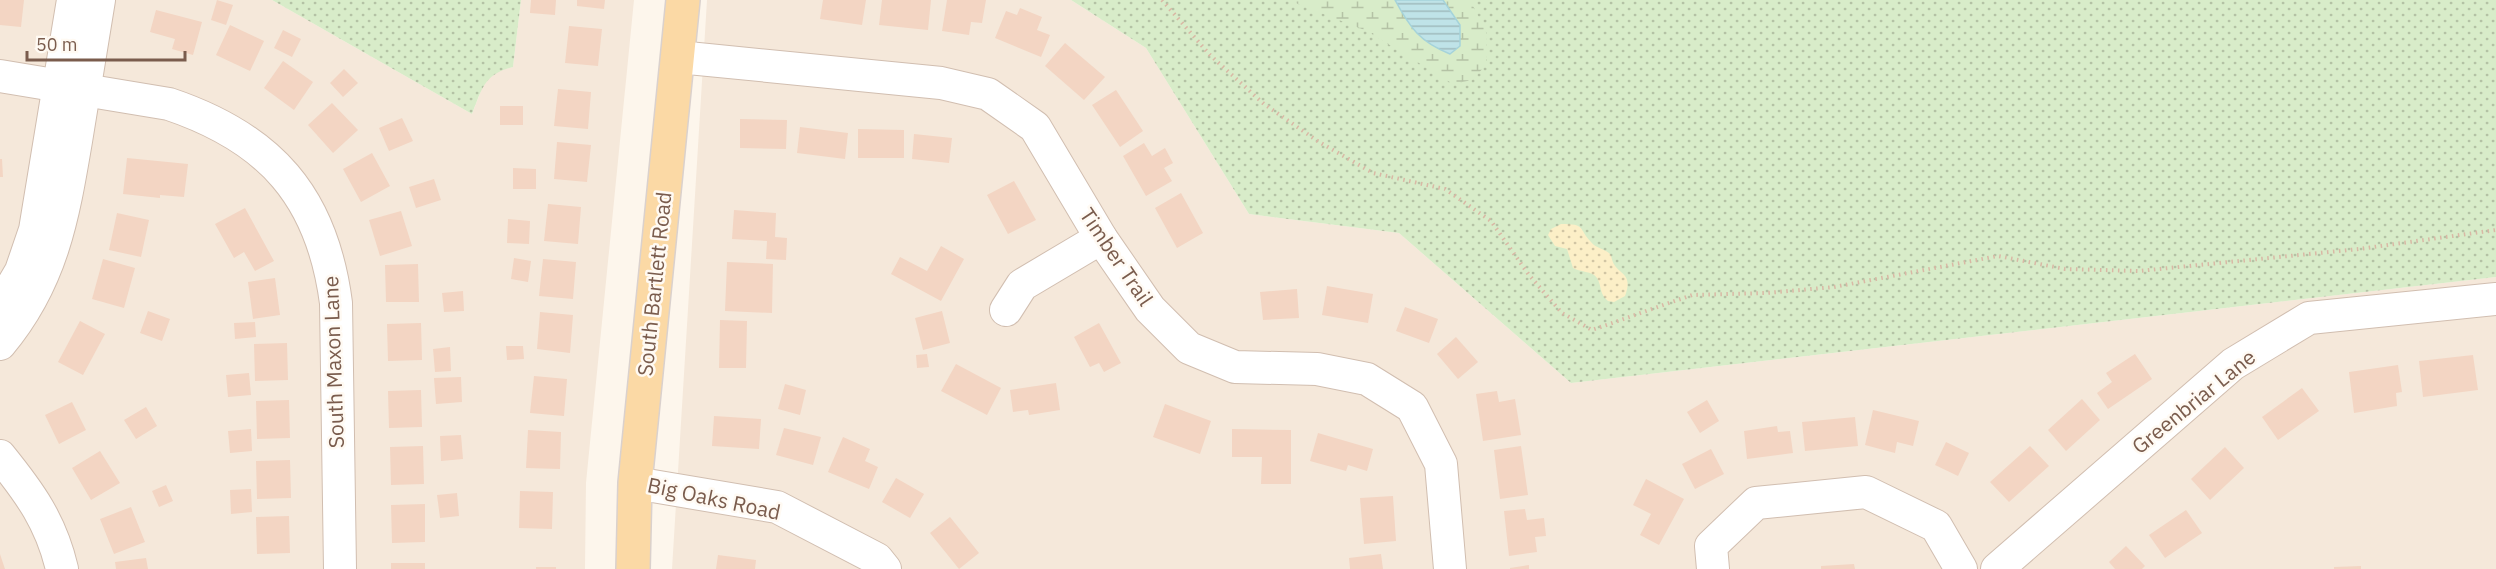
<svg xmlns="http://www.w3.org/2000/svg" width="2496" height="569" font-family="'IBM Plex Sans',sans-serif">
	<defs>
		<pattern id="grass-dots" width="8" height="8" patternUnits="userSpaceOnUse" patternTransform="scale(1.5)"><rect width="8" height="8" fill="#d8ecc9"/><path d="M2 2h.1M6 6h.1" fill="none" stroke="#b4c2a5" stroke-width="1.8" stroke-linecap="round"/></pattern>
		<pattern id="wetland-marsh" width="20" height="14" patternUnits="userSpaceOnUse" patternTransform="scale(1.5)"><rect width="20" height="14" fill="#d8ecc9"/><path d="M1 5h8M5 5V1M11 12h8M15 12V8" fill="none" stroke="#b4c2a5"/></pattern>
		<pattern id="sand-dots" width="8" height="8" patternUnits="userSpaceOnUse" patternTransform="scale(1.5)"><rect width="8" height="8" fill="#fcefc7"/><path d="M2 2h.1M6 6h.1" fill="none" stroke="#d1c5a4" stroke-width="1.8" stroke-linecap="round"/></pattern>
		<pattern id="water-rules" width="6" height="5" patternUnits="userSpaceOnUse" patternTransform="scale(1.5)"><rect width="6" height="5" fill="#bfe3e8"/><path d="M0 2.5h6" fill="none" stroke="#a0bbbe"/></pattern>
	</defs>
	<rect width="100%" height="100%" fill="#fdf6ec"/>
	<g fill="#f5e8da">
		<polygon points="0,0 272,0 472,114 484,83 497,71 513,67 521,0 634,0 586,483 585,569 0,569"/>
		<polygon points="707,0 1071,0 1146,48 1249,214 1399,233 1571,383 2496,277 2496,569 672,569"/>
	</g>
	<g fill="url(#grass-dots)">
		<path d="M272 0H521L513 67C484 74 482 89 472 114Z"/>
		<polygon points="1071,0 2496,0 2496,277 1571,383 1399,233 1249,214 1146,48"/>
	</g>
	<polygon fill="url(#wetland-marsh)" points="1288,0 1470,0 1486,32 1487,64 1472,80 1453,84 1367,31"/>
	<path fill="url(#sand-dots)" d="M1561 224C1586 224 1578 228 1591 242 1596 249 1605 248 1611 255 1614 277 1635 269 1625 296L1614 302 1608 301C1599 294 1602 286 1597 278 1593 271 1579 272 1573 268L1567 249 1555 246 1548 235 1551 229Z"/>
	<path fill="url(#water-rules)" stroke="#a5d3da" stroke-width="1.5" d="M1395 0H1443L1460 25V46L1450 54C1420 42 1410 28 1395 0Z"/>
	<g fill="#f3d5c3">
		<polygon points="0,0 24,0 21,27 0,25"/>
		<polygon points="217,0 233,5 226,25 211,20"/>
		<polygon points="531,0 556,0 555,15 530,13"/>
		<polygon points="577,0 605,0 604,9 577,6"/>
		<polygon points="823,0 866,0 862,25 820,19"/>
		<polygon points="882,0 931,0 928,30 879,25"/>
		<polygon points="947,0 986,0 982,23 971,22 969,35 942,31"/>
		<polygon points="1020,8 1042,17 1037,30 1050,35 1041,57 995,38 1006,11 1017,15"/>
		<polygon points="156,10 202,22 193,55 172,49 175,39 150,32"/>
		<polygon points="230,25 264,41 250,71 216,55"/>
		<polygon points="569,26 602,29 598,66 565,63"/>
		<polygon points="283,30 301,39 292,57 274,48"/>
		<polygon points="1065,43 1105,77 1084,100 1045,66"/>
		<polygon points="283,61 313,82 294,110 264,88"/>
		<polygon points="344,69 358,83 343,97 330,83"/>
		<polygon points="558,89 591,92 588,129 554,126"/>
		<polygon points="1116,90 1143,131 1120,147 1092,105"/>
		<polygon points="332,103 358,130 333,153 308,125"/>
		<rect x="500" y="106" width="23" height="19"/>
		<polygon points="402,118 413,141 389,151 379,128"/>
		<polygon points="740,119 787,120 786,149 740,148"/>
		<polygon points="800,127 848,133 845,159 797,153"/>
		<polygon points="858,129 904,130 904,158 858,158"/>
		<polygon points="914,134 952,138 949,163 912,159"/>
		<polygon points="557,142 591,145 587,182 554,179"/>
		<polygon points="1144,143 1152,156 1165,148 1173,163 1164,168 1172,181 1146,196 1123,156"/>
		<polygon points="372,153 390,186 361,202 343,169"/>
		<polygon points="127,158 188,164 184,197 160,195 160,198 123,194"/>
		<polygon points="0,159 2,159 3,177 0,177"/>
		<polygon points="513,168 536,169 536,189 513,189"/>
		<polygon points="434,179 441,200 416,208 409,187"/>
		<polygon points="1014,181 1036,220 1008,234 987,195"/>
		<polygon points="1181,193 1203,233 1177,248 1155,208"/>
		<polygon points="548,204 581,207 578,244 544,241"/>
		<polygon points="245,208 274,261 255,271 244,252 234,258 215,224"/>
		<polygon points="734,210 776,213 775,237 787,238 786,260 766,259 767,241 732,239"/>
		<polygon points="401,211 412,246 380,256 369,220"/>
		<polygon points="117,213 149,220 141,257 109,250"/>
		<polygon points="508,219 530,221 529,244 507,243"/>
		<polygon points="941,246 964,259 941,301 891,274 900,257 927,271"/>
		<polygon points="514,258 531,261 528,282 511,279"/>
		<polygon points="103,259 135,268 124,308 92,299"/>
		<polygon points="543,259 576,262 573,299 539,296"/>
		<polygon points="727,262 773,264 772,313 725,311"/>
		<polygon points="418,264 419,302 386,302 385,265"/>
		<polygon points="275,278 280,315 253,319 248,282"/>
		<polygon points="1327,286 1373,294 1368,323 1322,315"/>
		<polygon points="1297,289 1299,318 1263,320 1260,292"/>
		<polygon points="463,291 464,311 444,312 442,293"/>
		<polygon points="1405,307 1438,319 1429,343 1396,331"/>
		<polygon points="148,311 170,319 162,341 140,333"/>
		<polygon points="942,311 950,343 923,350 915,318"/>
		<polygon points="540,312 573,315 570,353 537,349"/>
		<polygon points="720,320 747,321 746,368 719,368"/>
		<polygon points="80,321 105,334 83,375 58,362"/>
		<polygon points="255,322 256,337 235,339 234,323"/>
		<polygon points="421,323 422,360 388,361 387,324"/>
		<polygon points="1099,323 1121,363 1104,372 1099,363 1090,367 1074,337"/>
		<polygon points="1456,337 1478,362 1458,379 1437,354"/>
		<polygon points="287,343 288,380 255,381 254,344"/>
		<polygon points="506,346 523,346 524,359 507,360"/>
		<polygon points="450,347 451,371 435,372 433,349"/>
		<polygon points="927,354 929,367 917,368 916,355"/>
		<polygon points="2135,354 2152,379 2108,409 2097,393 2112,382 2106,373"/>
		<polygon points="2473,355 2478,390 2423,397 2419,361"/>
		<polygon points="956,364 1001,388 987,415 941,391"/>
		<polygon points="2398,365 2402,392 2396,393 2397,406 2354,413 2349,372"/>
		<polygon points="249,373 251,395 228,397 226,375"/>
		<polygon points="534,376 567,379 564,416 530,413"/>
		<polygon points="461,377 462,402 436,404 434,378"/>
		<polygon points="1056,383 1060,410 1029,415 1028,410 1013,412 1010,390"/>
		<polygon points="785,384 806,390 800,415 778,409"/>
		<polygon points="2302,388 2319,411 2278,440 2262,417"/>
		<polygon points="421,390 422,427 389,428 388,391"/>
		<polygon points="1497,391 1499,402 1515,399 1521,435 1483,441 1476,394"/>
		<polygon points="2082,399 2100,420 2066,451 2048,430"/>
		<polygon points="289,400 290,438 257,439 256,401"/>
		<polygon points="1707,400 1719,421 1700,433 1687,412"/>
		<polygon points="72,402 86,430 59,444 45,415"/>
		<polygon points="1165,404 1211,421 1200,454 1153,437"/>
		<polygon points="146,407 157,426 136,439 124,420"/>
		<polygon points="1873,410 1919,421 1913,446 1897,442 1895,453 1865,445"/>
		<polygon points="714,416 761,419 759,449 712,446"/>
		<polygon points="1855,417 1858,446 1805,451 1802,422"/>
		<polygon points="1777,426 1778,432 1790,431 1793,453 1747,459 1744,431"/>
		<polygon points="784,428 821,437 813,465 776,455"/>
		<polygon points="251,429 252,451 230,453 228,431"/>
		<polygon points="1232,429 1291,430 1291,484 1261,484 1262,457 1232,457"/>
		<polygon points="528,430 561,432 560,469 526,468"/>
		<polygon points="1318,433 1373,449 1367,471 1348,465 1346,471 1310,461"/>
		<polygon points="461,435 463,459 441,461 440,436"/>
		<polygon points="843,437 870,449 865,461 878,467 869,489 828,472"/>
		<polygon points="1946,442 1969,453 1958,476 1935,465"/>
		<polygon points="423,446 424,484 391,485 390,447"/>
		<polygon points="1521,446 1528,495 1500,499 1494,450"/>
		<polygon points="2030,446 2049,466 2009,502 1990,482"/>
		<polygon points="2225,447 2244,468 2210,500 2191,479"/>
		<polygon points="1711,449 1724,474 1695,489 1682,464"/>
		<polygon points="100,451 120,483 91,500 72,468"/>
		<polygon points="290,460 291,498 257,499 256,461"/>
		<polygon points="896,478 924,494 910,518 882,502"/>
		<polygon points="1646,479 1684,499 1659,545 1640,535 1651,514 1633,505"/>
		<polygon points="166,485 173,501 159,507 152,491"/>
		<polygon points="251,489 252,512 231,514 230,490"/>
		<polygon points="520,491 553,492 552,529 519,528"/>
		<polygon points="457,493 459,516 440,518 437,495"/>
		<polygon points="1393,496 1396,541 1364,544 1360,498"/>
		<polygon points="425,504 425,542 392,543 391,505"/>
		<polygon points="131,507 145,542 114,554 100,519"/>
		<polygon points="1525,509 1527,520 1544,518 1546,536 1535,537 1537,552 1509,556 1504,511"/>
		<polygon points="2186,510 2202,533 2165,558 2149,535"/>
		<polygon points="289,516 290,553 257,554 256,517"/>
		<polygon points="950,517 979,553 959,569 930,533"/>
		<polygon points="2126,546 2145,566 2142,569 2115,569 2109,562"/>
		<polygon points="0,554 5,569 0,569"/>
		<polygon points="1381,554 1383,569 1350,569 1349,558"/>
		<polygon points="718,555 756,560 755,569 716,569"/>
		<polygon points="146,558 148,569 116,569 115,562"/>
		<rect x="391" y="563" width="34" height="6"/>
		<polygon points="1854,564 1855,569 1821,569 1821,566"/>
		<polygon points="1529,565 1529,569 1510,569 1510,568"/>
		<polygon points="2361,566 2361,569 2334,569 2334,567"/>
		<rect x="536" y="567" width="20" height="2"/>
	</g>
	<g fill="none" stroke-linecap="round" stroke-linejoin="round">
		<defs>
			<g id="minor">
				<polyline points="678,57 941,83 988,94 1035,127 1101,238 1150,309 1189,348 1235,367 1317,369 1367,379 1412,407 1441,464 1450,569"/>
				<path d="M0 76 169 104C270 138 322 196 336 303L340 569"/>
				<polyline points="0,307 21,271 35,230 73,0"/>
				<polyline points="1006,310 1022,285 1101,238"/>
				<path d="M0 344C52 282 63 218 76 141 84 94 91 47 99 0"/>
				<path d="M0 456C30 493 51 522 62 569"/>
				<polyline points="635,483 777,507 877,559 885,569"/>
				<polyline points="1713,569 1711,546 1756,503 1866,492 1936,526 1961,569"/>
				<polyline points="1997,569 2233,364 2309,318 2496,299"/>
			</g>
			<polyline id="major" points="633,569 635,483 683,0"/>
		</defs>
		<use href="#minor" stroke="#d1beb0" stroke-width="34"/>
		<use href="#major" stroke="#dad1cd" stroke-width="36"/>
		<polyline stroke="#d9b8a5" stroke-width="4" stroke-dasharray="1.5 4.5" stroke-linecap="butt" points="1162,0 1210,55 1264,104 1319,142 1373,173 1445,189 1491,221 1529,275 1562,313 1592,330 1692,295 1766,293 1834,287 1998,256 2065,269 2139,271 2359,249 2496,230"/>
		<use href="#minor" stroke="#fff" stroke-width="32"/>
		<use href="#major" stroke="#fbd9a5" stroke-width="33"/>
	</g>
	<g text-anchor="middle" stroke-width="5" stroke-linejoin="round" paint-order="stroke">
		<g font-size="21" fill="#7a5c4d" stroke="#fffaf3">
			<text transform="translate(1116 257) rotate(56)" y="7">Timber Trail</text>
			<text transform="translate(655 284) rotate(-84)" y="7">South Bartlett Road</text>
			<text transform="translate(334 362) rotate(-92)" y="7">South Maxon Lane</text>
			<text transform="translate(2194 402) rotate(-39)" y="7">Greenbriar Lane</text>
			<text transform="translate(714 499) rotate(12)" y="7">Big Oaks Road</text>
		</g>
	</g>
	<path d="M27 51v9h158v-9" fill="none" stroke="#7a5c4d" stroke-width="3"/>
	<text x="36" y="51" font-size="18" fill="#7a5c4d" stroke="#fffaf3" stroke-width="4.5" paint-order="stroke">50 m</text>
</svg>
